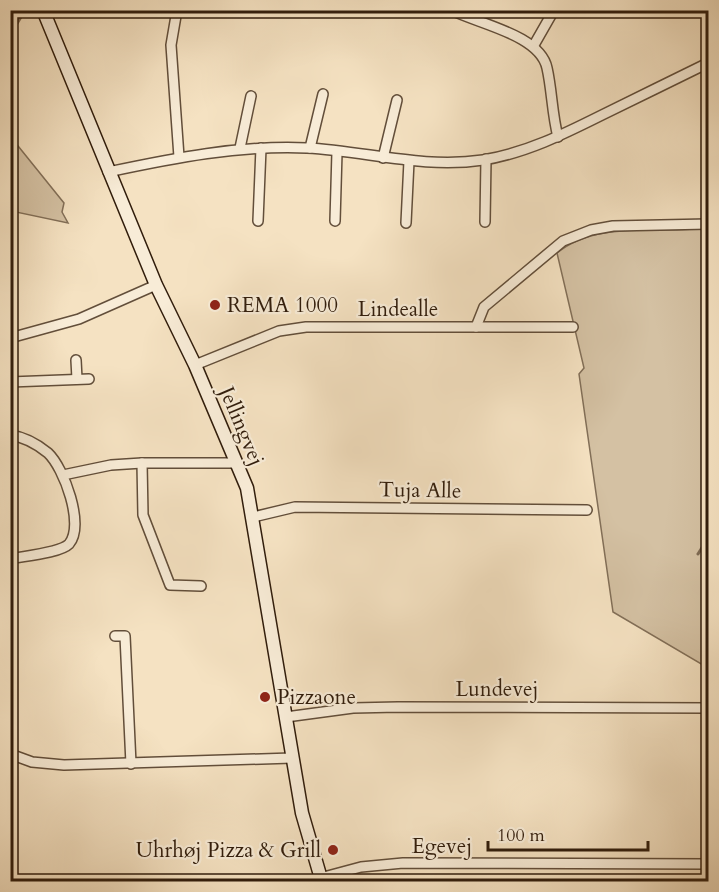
<svg xmlns="http://www.w3.org/2000/svg" width="719" height="892" font-family="Cardo,serif">
	<rect width="100%" height="100%" fill="#f5e2c2"/>
	<filter id="stains"><feTurbulence type="fractalNoise" baseFrequency=".00333" numOctaves="4"/><feColorMatrix values="0 0 0 0 .2 0 0 0 0 .09 0 0 0 0 .02 0 0 0 .5 -.17"/></filter>
	<radialGradient id="worn" r=".72"><stop offset=".6" stop-color="#630" stop-opacity="0"/><stop offset="1" stop-color="#630" stop-opacity=".3"/></radialGradient>
	<g fill="#d4c1a3" stroke="#826f58" stroke-width="1.5">
		<polygon points="10,136 64,203 62,212 68,223 11,211"/>
		<path d="M708 228V668L613 612 579 374 584 368 557 253C597 220 660 234 708 228Z"/>
	</g>
	<g fill="none" stroke-linecap="round" stroke-linejoin="round">
		<g stroke="#7e6b54" stroke-width="3">
			<polyline points="10,35 24,12"/>
			<polyline points="698,554 708,538"/>
		</g>
		<defs>
			<g id="street">
				<polyline points="177,10 171,45 179,157"/>
				<path d="M451 10C479 24 540 35 547 68 552 90 552 114 558 137"/>
				<polyline points="534,45 554,10"/>
				<polyline points="240,148 251,96"/>
				<polyline points="310,148 323,94"/>
				<polyline points="383,158 397,100"/>
				<path d="M108 172C174 158 239 145 307 148 366 151 423 169 483 160 526 153 564 134 602 115 637 98 673 80 708 63"/>
				<polyline points="258,221 261,148"/>
				<polyline points="335,221 337,152"/>
				<polyline points="485,222 486,159"/>
				<polyline points="406,223 409,161"/>
				<polyline points="476,327 484,307 563,241 591,230 613,226 708,224"/>
				<polyline points="10,338 79,319 156,285"/>
				<polyline points="76,360 77,379"/>
				<polyline points="195,365 279,331 306,327 573,327"/>
				<polyline points="10,382 89,379"/>
				<path d="M10 435C25 437 37 444 48 453 64 468 85 525 69 544 60 553 24 556 10 559"/>
				<polyline points="142,463 143,515 170,585 201,586"/>
				<polyline points="63,475 111,465 142,463 238,463"/>
				<polyline points="253,517 295,507 587,510"/>
				<polyline points="115,636 125,636 131,764"/>
				<polyline points="286,717 353,708 398,707 708,708"/>
				<polyline points="10,754 32,762 64,765 292,758"/>
				<polyline points="320,878 361,867 403,863 708,864"/>
			</g>
			<polyline id="secondary" points="43,10 156,285 195,365 247,488 302,813 322,882"/>
		</defs>
		<use href="#street" stroke="#624e3a" stroke-width="12"/>
		<use href="#secondary" stroke="#311d0c" stroke-width="15"/>
		<use href="#street" stroke="#f8ecd7" stroke-width="9"/>
		<use href="#secondary" stroke="#f8ecd7" stroke-width="12"/>
	</g>
	<g fill="#8f2418" stroke="#f8ecd7" stroke-width="2">
		<circle cx="215" cy="305" r="6"/>
		<circle cx="265" cy="697" r="6"/>
		<circle cx="333" cy="850" r="6"/>
	</g>
	<g text-anchor="middle" stroke-width="4.5" stroke-linejoin="round" paint-order="stroke">
		<g font-size="21" fill="#311d0c" stroke="#f8ecd7" text-anchor="start">
			<text x="227" y="312">REMA 1000</text>
			<text x="277" y="704">Pizzaone</text>
			<text x="321" y="857" text-anchor="end">Uhrhøj Pizza &amp; Grill</text>
		</g>
		<g font-size="21" fill="#311d0c" stroke="#f8ecd7">
			<text x="398" y="316">Lindealle</text>
			<text transform="translate(242 426) rotate(67)" y="7">Jellingvej</text>
			<text transform="translate(420 490) rotate(1)" y="7">Tuja Alle</text>
			<text x="497" y="696">Lundevej</text>
			<text x="442" y="853">Egevej</text>
		</g>
	</g>
	<rect width="719" height="892" fill="none" stroke="#f5e2c2" stroke-width="36"/>
	<rect x="12" y="12" width="695" height="868" fill="none" stroke="#311d0c" stroke-width="3"/>
	<rect x="18" y="18" width="683" height="856" fill="none" stroke="#311d0c" stroke-width="1.5"/>
	<path d="M488 841v9h160v-9" fill="none" stroke="#311d0c" stroke-width="3"/>
	<text x="497" y="841" font-size="18" fill="#311d0c" stroke="#f8ecd7" stroke-width="4.5" paint-order="stroke">100 m</text>
	<rect width="100%" height="100%" filter="url(#stains)"/>
	<rect width="100%" height="100%" fill="url(#worn)"/>
</svg>
